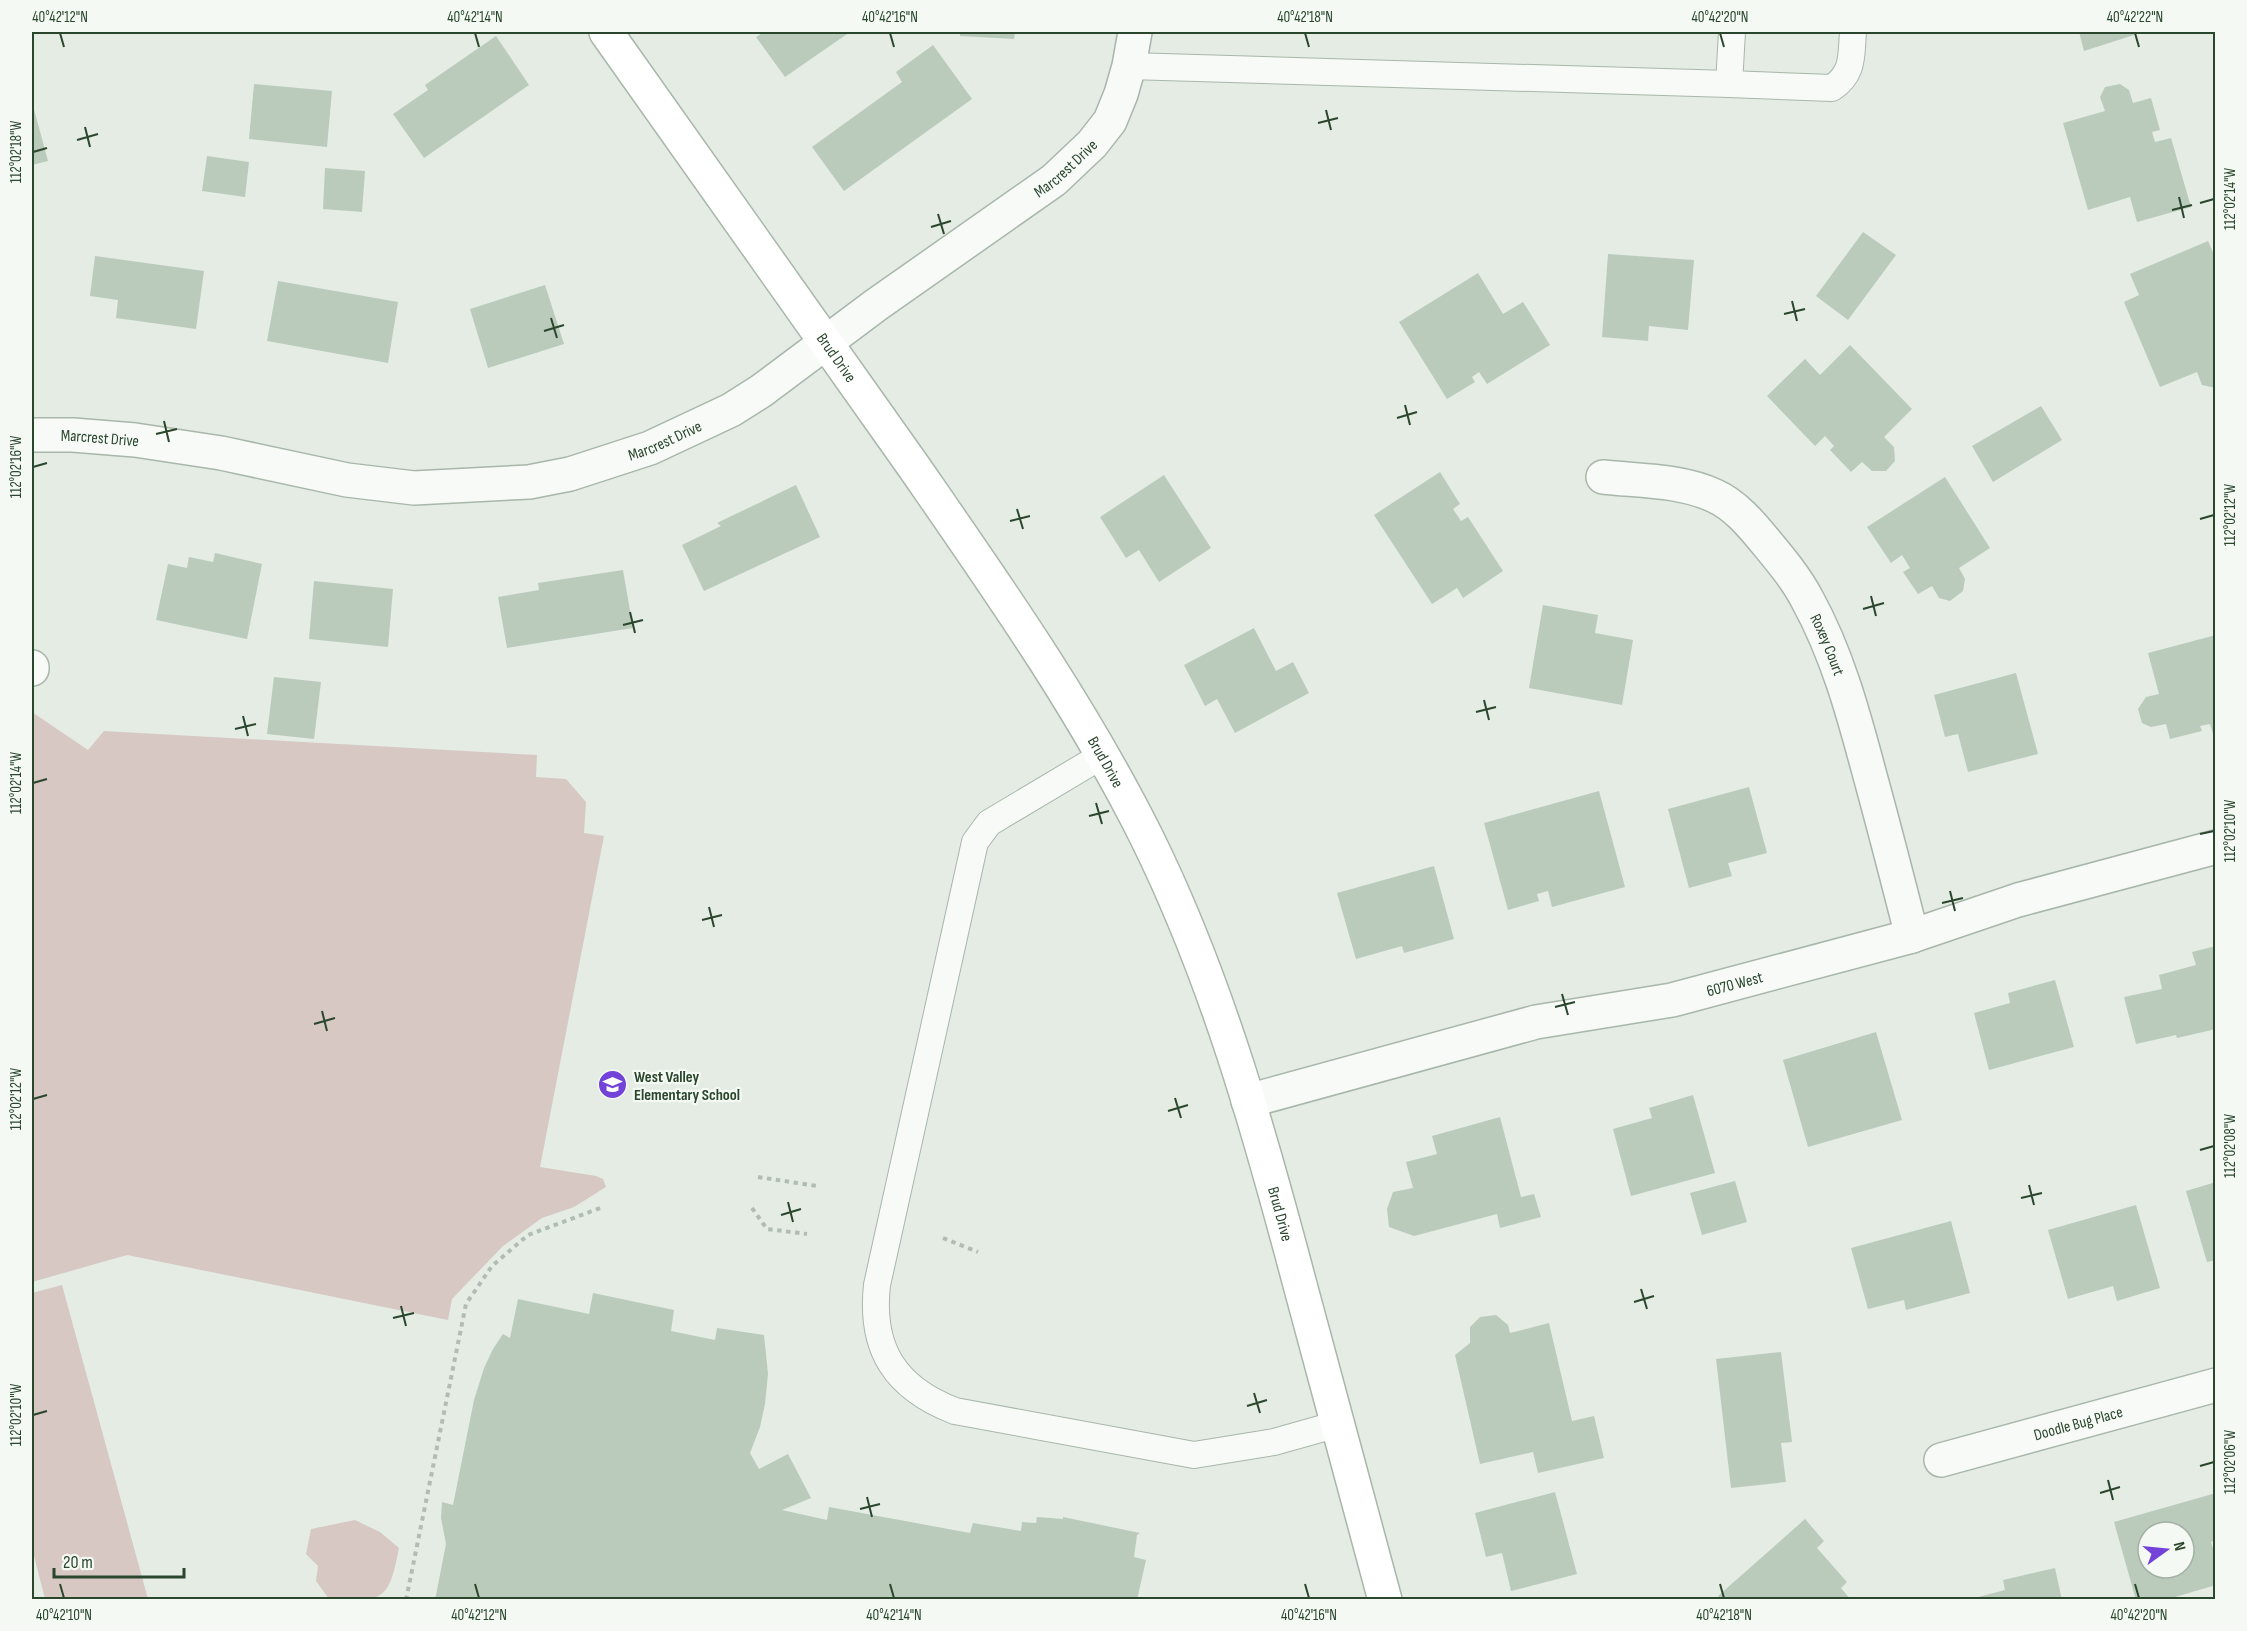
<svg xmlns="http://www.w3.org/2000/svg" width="2247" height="1631" font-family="'Sofia Sans Condensed',sans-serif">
	<rect width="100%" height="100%" fill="#e4ece4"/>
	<g fill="#d7c8c4">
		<polygon points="32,712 88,750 104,731 537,755 536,777 566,779 586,802 584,833 604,836 540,1167 596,1176 603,1179 606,1187 574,1207 542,1218 503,1246 452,1299 448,1320 127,1255 32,1282"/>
		<polygon points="62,1285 148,1599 45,1599 32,1548 32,1293"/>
		<path d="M355 1520 380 1532 399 1548C388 1605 382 1600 329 1599L316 1581 318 1566 306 1554 311 1529Z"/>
	</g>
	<g fill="#bacbbc" fill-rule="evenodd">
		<polygon points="764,32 850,32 785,77 756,37"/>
		<polygon points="960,32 1015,32 1014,39 960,36"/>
		<polygon points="2079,32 2133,32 2134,35 2084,51"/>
		<polygon points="496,36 529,85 424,158 393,114 428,90 425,85"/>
		<polygon points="933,45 972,99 844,191 812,147 902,82 896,72"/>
		<polygon points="254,84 332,91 327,147 249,139"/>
		<polygon points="2120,84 2129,90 2133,103 2151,98 2160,130 2152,132 2155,142 2171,138 2191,207 2137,222 2130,197 2088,210 2063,123 2105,111 2100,97 2105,87"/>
		<polygon points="32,102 48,161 32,165"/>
		<polygon points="207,156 249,162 245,197 202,191"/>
		<polygon points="325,168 365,171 362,212 323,209"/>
		<polygon points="1863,232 1896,255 1848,320 1816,296"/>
		<polygon points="2208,241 2216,259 2216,388 2202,385 2197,372 2160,387 2124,302 2139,295 2130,274"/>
		<polygon points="1608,254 1694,260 1688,330 1649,326 1648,341 1602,337"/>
		<polygon points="95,256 204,271 196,329 116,318 118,300 90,296"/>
		<polygon points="1478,273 1503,314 1523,302 1550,345 1487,384 1479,372 1472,377 1475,382 1447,399 1399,322"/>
		<polygon points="278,281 398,302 388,363 267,341"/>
		<polygon points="545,285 564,344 488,368 470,309"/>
		<polygon points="1850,345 1912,409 1884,437 1894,447 1895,461 1886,471 1872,471 1862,462 1851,472 1830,450 1834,446 1825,436 1815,446 1767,396 1805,359 1820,375"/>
		<polygon points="2041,406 2062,440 1993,482 1972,446"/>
		<polygon points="1440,472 1460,504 1453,509 1461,521 1468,517 1503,571 1463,598 1457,588 1432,604 1374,515"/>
		<polygon points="1164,475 1211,548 1159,582 1139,550 1126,558 1100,517"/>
		<polygon points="1945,477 1990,548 1959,568 1965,579 1963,591 1950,601 1939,598 1932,586 1918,594 1903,572 1910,568 1902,555 1891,563 1867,527"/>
		<polygon points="796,485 820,537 704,591 682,545 721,526 717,523"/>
		<polygon points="215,553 262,564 247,639 156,620 168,564 187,568 189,557 213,562"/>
		<polygon points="623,570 633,628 507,648 498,597 539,590 538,583"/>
		<polygon points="314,581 393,589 388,647 309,639"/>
		<polygon points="1543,605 1598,615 1595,633 1633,640 1622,705 1529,688"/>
		<polygon points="1254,628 1276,671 1293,662 1309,693 1235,733 1217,699 1205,706 1184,665"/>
		<polygon points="2216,635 2216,736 2214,737 2210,724 2200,726 2202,731 2170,739 2166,724 2151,727 2142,723 2138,709 2146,697 2159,694 2148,653"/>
		<polygon points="2016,673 2038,754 1968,772 1958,734 1945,737 1934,695"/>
		<polygon points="274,677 321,682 314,739 267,734"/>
		<polygon points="1749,787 1767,853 1728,863 1732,876 1689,888 1668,809"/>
		<polygon points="1599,791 1625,887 1552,907 1548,891 1537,894 1539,901 1508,910 1484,823"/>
		<polygon points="1434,866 1454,939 1404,953 1402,946 1356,959 1337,893"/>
		<polygon points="2216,946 2216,1029 2177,1038 2176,1035 2136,1044 2124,997 2162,989 2159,975 2196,965 2192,952"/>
		<polygon points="2055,980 2074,1047 1989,1070 1974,1013 2010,1003 2008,993"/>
		<polygon points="1876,1032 1902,1120 1808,1147 1783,1060"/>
		<polygon points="1693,1095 1715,1173 1631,1196 1613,1129 1652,1118 1649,1108"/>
		<polygon points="1500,1117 1521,1197 1534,1194 1541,1217 1500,1228 1497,1214 1414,1236 1389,1227 1387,1209 1393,1192 1413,1188 1406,1162 1437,1154 1432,1136"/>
		<polygon points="1735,1181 1747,1222 1702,1235 1690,1193"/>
		<polygon points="2216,1182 2216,1260 2207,1262 2186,1191"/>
		<polygon points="2136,1205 2160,1288 2117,1301 2113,1286 2068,1299 2048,1230"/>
		<polygon points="1951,1221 1970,1293 1906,1310 1904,1300 1868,1309 1851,1248"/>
		<polygon points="593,1293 674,1310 671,1331 715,1340 717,1328 764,1335 768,1374 765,1404 760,1427 750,1453 759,1469 788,1454 811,1498 782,1510 827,1520 829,1507 970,1533 973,1523 1021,1531 1022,1522 1036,1523 1037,1517 1063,1519 1063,1517 1140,1533 1137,1535 1134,1557 1146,1560 1137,1600 435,1600 446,1544 441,1518 442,1502 453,1505 474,1400 484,1368 493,1349 503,1334 510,1338 518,1299 589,1314"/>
		<polygon points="1496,1315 1508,1325 1510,1333 1549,1323 1572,1421 1594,1416 1604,1458 1538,1473 1533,1452 1480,1464 1455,1355 1470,1343 1470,1327 1480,1317"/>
		<polygon points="1781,1352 1792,1442 1781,1443 1786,1482 1731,1488 1716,1359"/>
		<polygon points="1555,1492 1577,1574 1511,1591 1502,1553 1486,1557 1475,1513"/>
		<path d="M2216 1493V1540L2211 1542 2216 1557V1585L2165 1600H2136L2114 1522ZM2148 1532H2184V1568H2148Z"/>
		<polygon points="1805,1519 1824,1541 1817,1548 1847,1582 1841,1588 1851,1600 1721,1600 1718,1596"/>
		<polygon points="2055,1568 2062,1600 1967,1600 2005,1590 2003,1580"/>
	</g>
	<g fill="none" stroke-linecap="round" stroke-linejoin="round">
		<defs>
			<g id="lane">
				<polyline points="1129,66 1729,84 1732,32"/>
				<path d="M1729 84 1832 88C1854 73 1851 56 1853 32"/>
				<path d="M1103 755 989 823 975 842 877 1285C870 1349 895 1388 955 1411L1194 1455 1274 1442 1338 1424"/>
			</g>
			<g id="street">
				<path id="s1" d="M32 435H73L135 440 221 453 347 480 414 488 529 482 570 474 650 448 731 410 761 391 876 305 1054 180 1092 144 1110 121 1121 94 1129 66 1135 32"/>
				<path id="s2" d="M1603 477C1640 481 1681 480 1715 496 1735 505 1751 524 1765 541 1780 559 1796 578 1807 599 1839 657 1855 720 1872 783 1886 834 1899 885 1912 936"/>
				<polyline points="32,667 32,669"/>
				<path id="s3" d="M1248 1101 1536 1022 1672 1000 1912 936 2018 900 2216 847"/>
				<path id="s4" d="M1941 1460 2216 1385"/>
			</g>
			<g id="secondary">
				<path id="s5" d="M606 32C709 176 812 321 914 467 997 587 1081 706 1146 836 1216 977 1259 1130 1299 1281 1328 1387 1356 1494 1385 1600"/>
			</g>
		</defs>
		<use href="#lane" stroke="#a8b7a9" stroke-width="28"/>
		<use href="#street" stroke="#a8b7a9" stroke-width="36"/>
		<use href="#secondary" stroke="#a8b7a9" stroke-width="36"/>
		<g stroke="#b1bdb2" stroke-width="4" stroke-dasharray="4.5 4.5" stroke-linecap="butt">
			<polyline points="758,1177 817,1186"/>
			<polyline points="752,1208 767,1229 807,1234"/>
			<polyline points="943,1238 978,1252"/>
			<polyline points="406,1600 466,1304 492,1266 528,1235 603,1207"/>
		</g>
		<use href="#lane" stroke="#f7faf7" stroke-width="26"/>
		<use href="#street" stroke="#f7faf7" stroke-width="33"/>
		<use href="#secondary" stroke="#fff" stroke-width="33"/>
	</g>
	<path fill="none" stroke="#2a462d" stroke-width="2" d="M60 33 64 47M475 33 479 47M890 33 894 47M1305 33 1309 47M1720 33 1724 47M2135 33 2139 47M1326 110 1331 130M1318 123 1338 118M85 127 90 147M77 140 98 134M33 152 47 148M2179 197 2184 218M2200 203 2214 199M2172 210 2192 205M938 214 944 234M931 227 951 221M1792 301 1797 321M1784 314 1805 309M551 318 557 338M544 331 564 325M1405 405 1410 425M1397 418 1417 412M164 421 169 442M156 434 177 429M33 467 47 463M1017 509 1023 529M2200 519 2214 515M1010 521 1030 516M1871 596 1876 616M1863 609 1884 603M630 612 635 633M623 625 643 620M1484 700 1489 720M1476 712 1496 707M243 716 248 736M235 729 256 724M33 783 47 779M1096 803 1102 824M1089 816 1109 811M2200 834 2214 831M1950 891 1955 911M1942 903 1963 898M709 907 714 927M702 920 722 915M1562 994 1568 1015M1555 1007 1575 1002M322 1011 327 1031M314 1024 335 1018M1175 1098 1181 1118M33 1099 47 1095M1168 1111 1188 1105M2200 1150 2214 1146M2029 1185 2034 1205M2021 1198 2042 1193M788 1202 793 1222M781 1215 801 1209M1641 1289 1647 1309M1634 1302 1654 1296M401 1306 406 1326M393 1318 414 1313M1254 1393 1260 1413M1247 1406 1267 1400M33 1415 47 1411M2200 1466 2214 1462M2108 1480 2113 1500M2100 1493 2120 1487M867 1497 872 1517M860 1509 880 1504M60 1584 64 1598M475 1584 479 1598M890 1584 894 1598M1305 1584 1309 1598M1720 1584 1724 1598M2135 1584 2139 1598"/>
	<defs>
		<symbol id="school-disc" viewBox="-11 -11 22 22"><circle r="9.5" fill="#7342d8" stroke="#f4f9f4"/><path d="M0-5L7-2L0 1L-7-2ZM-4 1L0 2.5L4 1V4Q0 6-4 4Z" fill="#fff"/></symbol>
	</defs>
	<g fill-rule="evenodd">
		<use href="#school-disc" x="596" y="1068" width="33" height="33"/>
	</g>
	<g text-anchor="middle" stroke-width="4.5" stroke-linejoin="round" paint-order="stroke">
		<g font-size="16" fill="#2a462d" stroke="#f4f9f4">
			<text dy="6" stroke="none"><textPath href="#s1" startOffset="1130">Marcrest Drive</textPath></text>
			<text dy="6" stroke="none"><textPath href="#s5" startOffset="399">Brud Drive</textPath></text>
			<text dy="6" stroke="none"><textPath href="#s1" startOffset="68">Marcrest Drive</textPath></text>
			<text dy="6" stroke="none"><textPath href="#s1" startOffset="644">Marcrest Drive</textPath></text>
			<text dy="6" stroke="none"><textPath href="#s2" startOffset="304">Roxey Court</textPath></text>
			<text dy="6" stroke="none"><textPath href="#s5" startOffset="885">Brud Drive</textPath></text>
			<text dy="6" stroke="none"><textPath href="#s3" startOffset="501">6070 West</textPath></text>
			<text dy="6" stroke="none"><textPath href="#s5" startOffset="1371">Brud Drive</textPath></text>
			<text dy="6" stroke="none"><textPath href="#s4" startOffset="142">Doodle Bug Place</textPath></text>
		</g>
		<g font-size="16" font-weight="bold" fill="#2a462d" stroke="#f4f9f4" text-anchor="start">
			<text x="634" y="1082">West Valley<tspan x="634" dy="18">Elementary School</tspan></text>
		</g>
	</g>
	<rect width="2247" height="1631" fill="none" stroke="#f4f9f4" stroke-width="66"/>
	<g transform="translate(2166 1550) rotate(75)"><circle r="28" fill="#f4f9f4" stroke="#a3b1a4" stroke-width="1.5"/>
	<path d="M0-4.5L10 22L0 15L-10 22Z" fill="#7342d8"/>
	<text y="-9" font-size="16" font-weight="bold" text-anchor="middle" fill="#2a462d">N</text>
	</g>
	<path d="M54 1568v9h130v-9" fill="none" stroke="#2a462d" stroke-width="3"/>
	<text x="63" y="1568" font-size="18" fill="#2a462d" stroke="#f4f9f4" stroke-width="4.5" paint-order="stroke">20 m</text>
	<rect x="33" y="33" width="2181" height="1565" fill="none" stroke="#2a462d" stroke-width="2"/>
	<g font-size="15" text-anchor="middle" fill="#2a462d">
		<text x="60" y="22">40°42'12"N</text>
		<text x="475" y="22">40°42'14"N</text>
		<text x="890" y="22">40°42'16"N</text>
		<text x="1305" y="22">40°42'18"N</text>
		<text x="1720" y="22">40°42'20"N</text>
		<text x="2135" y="22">40°42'22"N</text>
		<text transform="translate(16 152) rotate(-90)" y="5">112°02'18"W</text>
		<text transform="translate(2230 199) rotate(-90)" y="5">112°02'14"W</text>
		<text transform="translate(16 467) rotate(-90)" y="5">112°02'16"W</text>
		<text transform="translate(2230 515) rotate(-90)" y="5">112°02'12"W</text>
		<text transform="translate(16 783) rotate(-90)" y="5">112°02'14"W</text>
		<text transform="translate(2230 831) rotate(-90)" y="5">112°02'10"W</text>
		<text transform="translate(16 1099) rotate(-90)" y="5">112°02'12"W</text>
		<text transform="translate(2230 1146) rotate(-90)" y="5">112°02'08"W</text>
		<text transform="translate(16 1415) rotate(-90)" y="5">112°02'10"W</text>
		<text transform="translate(2230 1462) rotate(-90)" y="5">112°02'06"W</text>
		<text x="64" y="1620">40°42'10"N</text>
		<text x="479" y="1620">40°42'12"N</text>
		<text x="894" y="1620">40°42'14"N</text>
		<text x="1309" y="1620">40°42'16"N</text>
		<text x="1724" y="1620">40°42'18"N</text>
		<text x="2139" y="1620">40°42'20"N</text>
	</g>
</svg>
